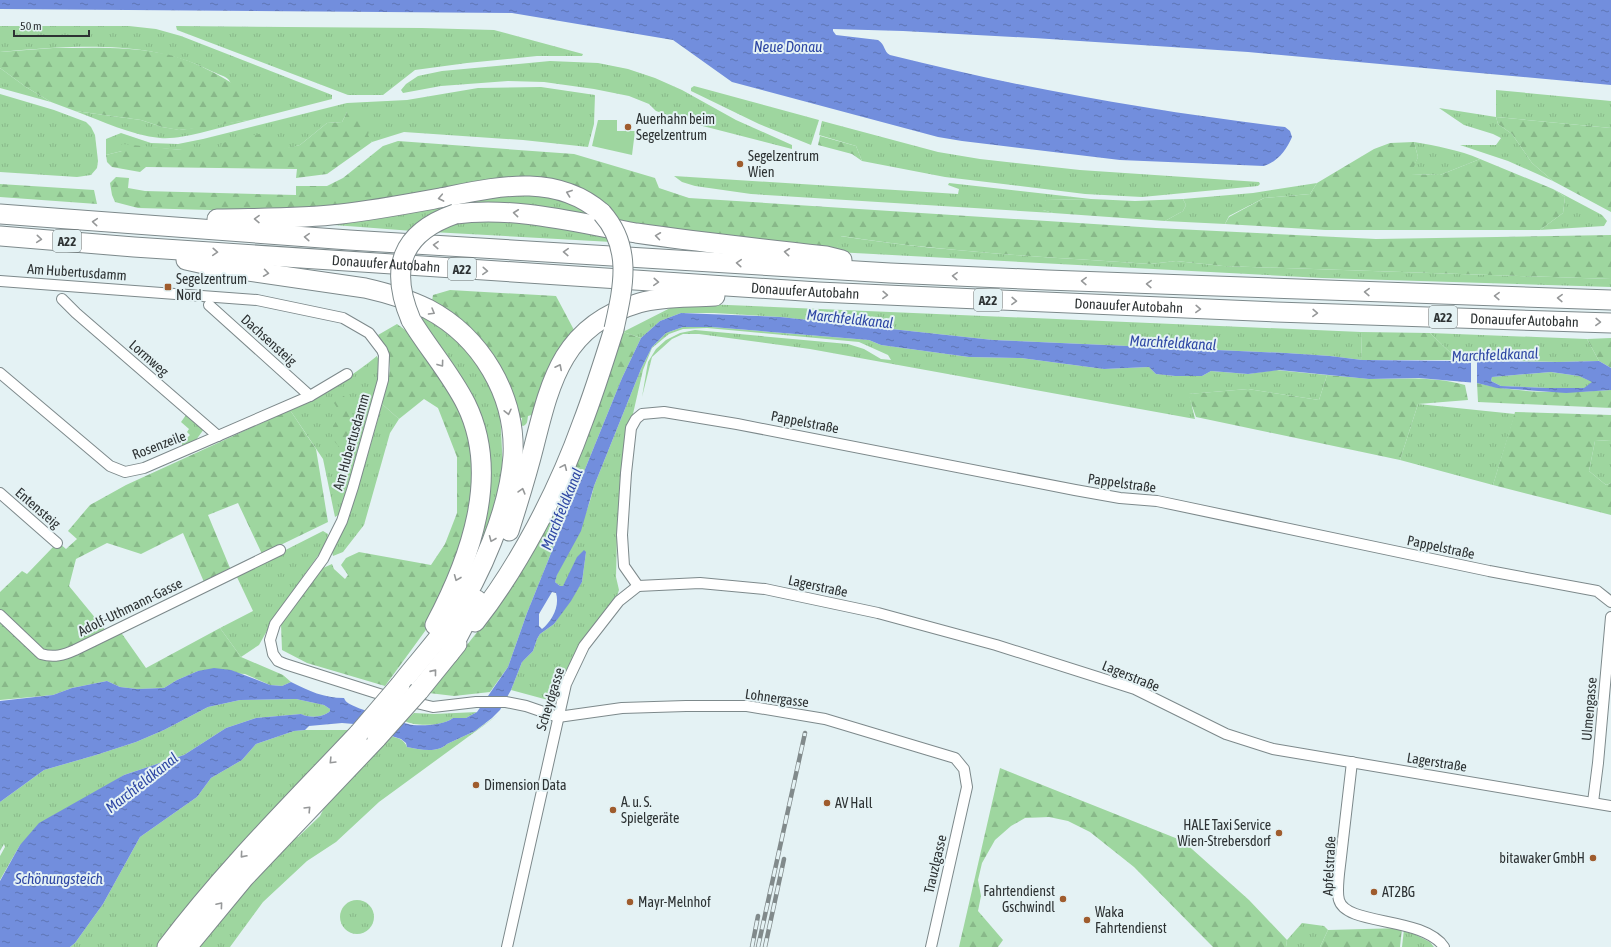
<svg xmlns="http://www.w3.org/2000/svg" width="1611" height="947" font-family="'Asap Condensed',sans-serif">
	<defs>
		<pattern id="grass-tufts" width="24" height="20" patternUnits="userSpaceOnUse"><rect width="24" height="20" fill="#9ed69f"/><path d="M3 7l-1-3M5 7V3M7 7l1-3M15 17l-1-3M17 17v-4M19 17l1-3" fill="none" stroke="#88b889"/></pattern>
		<pattern id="forest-firs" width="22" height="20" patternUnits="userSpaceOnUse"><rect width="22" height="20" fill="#9ed69f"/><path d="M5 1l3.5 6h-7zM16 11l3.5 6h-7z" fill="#88b889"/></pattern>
		<pattern id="water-ripples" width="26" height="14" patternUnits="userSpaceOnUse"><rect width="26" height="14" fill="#728edd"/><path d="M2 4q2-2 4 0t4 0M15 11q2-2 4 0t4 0" fill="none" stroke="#5e75b4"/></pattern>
	</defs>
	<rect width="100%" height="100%" fill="#e4f2f4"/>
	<g fill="url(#grass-tufts)">
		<path d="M0 26H129L156 29 181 36 332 95V99L200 133C186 136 174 139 160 138 131 135 102 121 75 111L141 120 162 127 180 130 248 120C245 113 232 83 228 79 223 75 214 73 209 70 147 39 67 46 0 52Z"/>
		<polygon points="176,26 422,28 494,30 583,54 582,56 537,56 467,63 415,70 383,95 348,95 177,30"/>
		<polygon points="550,61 598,63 628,69 655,78 682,90 736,120 792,145 792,149 691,123 656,111 649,104 629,96 594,89 544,82 508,81 441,86 403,93 401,90 406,84 418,76 442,71"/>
		<polygon points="0,68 26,87 51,102 0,88"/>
		<polygon points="694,86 819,120 811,145 759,124 691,91 691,88"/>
		<polygon points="541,87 595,95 594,124 588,147 523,140 404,132 372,142 347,112 342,122 327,123 300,145 280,150 182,150 122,145 122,151 106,155 106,139 121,133 151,143 178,144 203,139 347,103 407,100 478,88"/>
		<polygon points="1496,90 1611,101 1611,128 1496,117 1498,124 1512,134 1532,163 1553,181 1508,161 1460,145 1496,145 1501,138 1493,134 1464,125 1439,108 1496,117"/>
		<polygon points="0,94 54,110 86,122 91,127 95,135 98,161 97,168 91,175 77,177 0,172"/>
		<polygon points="822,121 938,152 980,159 1080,170 1259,182 1260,184 1258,186 1142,197 1085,194 945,177 862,161 856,146 819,135"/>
		<path d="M1414 142C1437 146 1459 150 1480 159L1440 175 1410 174 1418 157Z"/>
		<polygon points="674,176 958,194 959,189 948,185 949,183 1091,199 1046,200 1043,210 1053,213 751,194 695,186 682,182"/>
		<polygon points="1317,183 1310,194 1264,198 1229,216 1225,224 1165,221 1183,211 1186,205 1183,199 1253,193"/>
		<polygon points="1553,189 1602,215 1607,221 1604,226 1540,230 1563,213 1565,197"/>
		<polygon points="500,193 552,194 597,218 504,205 413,231 334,225 334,221"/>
		<polygon points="519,219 609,235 612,242 432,232 447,224"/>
		<path d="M840 236C943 252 1046 257 1150 264L1176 261 1223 266 1611 279V287L1322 278 836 252Z"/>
		<polygon points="680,303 1361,332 1362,360 1330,356 1286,353 993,340 780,317 714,313 681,313 660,321 641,338 623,332"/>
		<polygon points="418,313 460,342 485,374 500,410 503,470 484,543 457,602 481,518 432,336"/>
		<path d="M683 327H712L869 340 881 345 969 357 1021 358 1104 369 1149 367 1156 374 1175 376H1202L1211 371 1248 374 1276 370 1327 375 1319 400 1248 389 1189 394 1195 419 810 349 699 334H683L672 339 652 357 642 397 648 362 656 349 666 340 680 333 695 330 848 344 864 349 881 359 891 360 888 355 859 342 707 328 683 329 669 334 652 348 643 370 622 462 617 535 616 577 619 590 615 602 583 639 568 667 558 692 548 700 511 690 522 662 533 651 537 639 540 634 554 624 582 582 586 552 563 586H560L555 582C557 571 563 563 568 553 578 532 589 509 594 486L641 369 652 347 666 333Z"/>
		<polygon points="1430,333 1587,339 1599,361 1559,362 1458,360"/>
		<path d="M377 356 381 366 379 375 340 514 335 517 323 459 290 410C322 395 350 378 377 356Z"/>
		<polygon points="1551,372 1579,376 1593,382 1585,388 1546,388 1501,386 1491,381 1492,377"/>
		<path d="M382 404 399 419 390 433 364 525 343 552 333 556 332 552C355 506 368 454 382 404Z"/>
		<polygon points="1418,404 1515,414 1493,485 1400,460"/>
		<polygon points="186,415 204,429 196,440 182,446 182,443 190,435 187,432 189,429 181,422"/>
		<polygon points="1611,440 1611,483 1606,485 1589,471 1595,441"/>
		<polygon points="323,531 328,534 327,543 277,613 259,645 241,657 220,628 253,611 236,575"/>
		<path d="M296 699 324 705 330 709V711C323 718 309 718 301 714L256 718 226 728 184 755 124 775 20 845 0 880V856L5 847 4 844 0 851V802L44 770 96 755 136 742 164 730 208 707 240 700Z"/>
		<path d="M477 712 466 718H453C443 726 416 727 405 721L414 713 434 714Z"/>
		<path d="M498 715 379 802 336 842 307 861 263 902 230 947H196L290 839 298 837 320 816 330 796 390 736C398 738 404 739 407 747 419 749 436 754 447 744L475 731Z"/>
		<polygon points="305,730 350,730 236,851 157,947 70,947 75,943 103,904 140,837 197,797 211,778 242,760 256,744 294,731"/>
		<circle cx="357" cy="917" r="17"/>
		<polygon points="1302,923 1324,926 1328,930 1320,947 1286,947 1287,940"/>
		<polygon points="1404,929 1430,942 1434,947 1402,947"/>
	</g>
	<g fill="url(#forest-firs)">
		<path d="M53 48C89 48 125 46 160 53 191 58 224 77 250 95L254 113 248 120 200 128 179 130 162 127 141 120 75 111 51 102 26 87 0 68V52Z"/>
		<polygon points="355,111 371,122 368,135 372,142 327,174 296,178 297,169 146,167 140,172 112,167 107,162 106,155 122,151 122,144 182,150 219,150 222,143 271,131 280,149 300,145 327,123 342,122 347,112"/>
		<polygon points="1496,117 1611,128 1611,212 1553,181 1532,163 1512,134 1498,124"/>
		<polygon points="820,136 856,146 862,161 852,154 818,145"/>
		<path d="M398 141 574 154 655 178 659 188 689 198 1156 228 1376 239 1611 235V279L1223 266 1176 261 1150 264C1047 257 943 252 841 236L836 252 622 224 521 177 473 182 386 202 285 212 138 208 115 202 112 195 110 183 116 177 129 178 128 188 145 191 296 195V186H327L343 178 383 146Z"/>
		<polygon points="1414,142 1418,157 1411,174 1440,175 1480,159 1553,189 1565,197 1563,213 1540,230 1325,230 1225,224 1229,217 1264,198 1310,194 1317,183 1374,149 1390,143"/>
		<polygon points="0,184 94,190 97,204 0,197"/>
		<polygon points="1091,199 1135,201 1183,199 1186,205 1183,211 1165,221 1053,213 1043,210 1039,206 1046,200"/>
		<path d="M450 290 556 296 574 330 562 347 535 414 528 416C527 421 528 424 523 426L521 425 522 418H519L512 393 503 372 493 355 484 342 461 324 450 311 432 301 433 295Z"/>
		<path d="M397 324 412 335 441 377 463 416 475 471 464 533 450 575 428 627 385 686 307 663 282 650 281 624 323 568 332 564 334 569 345 579 348 575 341 565 346 558 359 552 431 565 445 544 457 513V457L438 408 424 399 399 419 382 404C390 373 396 364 378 335Z"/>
		<polygon points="623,332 641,338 622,378 564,521 527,613 508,667 490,692 454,696 429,693 489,617"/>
		<polygon points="1361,332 1430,333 1458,360 1362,360"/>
		<polygon points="1611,338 1611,368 1599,361 1587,339"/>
		<path d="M1327 375C1342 376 1356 378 1370 379 1402 379 1434 376 1465 385L1468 400 1418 404 1400 460 1196 417 1188 394 1248 389 1319 400Z"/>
		<path d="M1477 383C1520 394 1567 393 1611 390V408L1478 402Z"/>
		<path d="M339 396H344L346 399 350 400 353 405 350 413C357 416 360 425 363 432L361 436 353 437 355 441 353 446C343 452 338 447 332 438L333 426 337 420 339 411 334 403Z"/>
		<polygon points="290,410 316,449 328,522 262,554 238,503 208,515 230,568 204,582 183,533 141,554 107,543 76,559 69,586 106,631 120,631 146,668 220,628 241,657 283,675 291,682 282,686 270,685 245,674 198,671 177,680 164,688 137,689 120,687 107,681 72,688 53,695 0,700 0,592 22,571 27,574 54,546 59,543 66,549 77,539 68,531 90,505 126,485"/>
		<polygon points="1515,412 1611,415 1611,440 1595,441 1589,471 1606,485 1611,483 1611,515 1493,485"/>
		<polygon points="1000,768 1183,841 1249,900 1287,940 1286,947 1213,947 1134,867 1090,832 1068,821 1049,817 1025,818 1011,826 995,840 982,863 978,880 981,896 978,911 1003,940 998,947 959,947"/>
		<polygon points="1402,928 1400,947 1320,947 1328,930"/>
	</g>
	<polygon fill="#9ed69f" points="598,120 617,120 617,131 635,131 632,155 592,146"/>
	<g fill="url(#water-ripples)" fill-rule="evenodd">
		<path d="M0 0H1611V85L1248 52 1034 38 903 31 833 29V31L836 35 878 40C886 45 883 51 890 55 1021 88 1152 111 1285 127L1290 131 1292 137C1286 151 1278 161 1264 166L1120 160 962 141 938 137 732 82 673 40 512 13 0 9Z"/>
		<path d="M681 313 780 317 993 340 1286 353 1330 356 1362 360 1559 362 1599 361 1611 368V390L1566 393 1497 388 1477 383 1419 378 1369 379 1279 370 1248 374 1211 371 1202 376H1175L1156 374 1149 367 1104 369 1021 358 969 357 881 345 869 340 712 327H683L666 333 652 347 641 369 594 486 581 531 557 575 555 582 560 586H563L577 557 584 550 586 552 582 582 571 601 554 624 540 634 537 639 533 651 522 662 511 690 500 710 492 718 475 731 447 744C436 754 419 749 407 747L406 743 401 739 354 724 342 723 309 726 305 730 294 731 256 744 242 760 211 778 197 797 140 837 103 904 75 943 70 947H0V881L20 845 39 823 124 775 184 755 226 728 256 718 301 714C309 718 323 718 330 711V709L324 705 296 699 240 700 208 707 164 730 136 742 96 755 44 770 0 802V701L53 695 72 688 107 681 120 687 137 689 164 688 177 680 198 671 214 668 231 670 270 685 282 686 291 682C309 691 324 698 344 698 345 700 346 702 348 703 354 708 405 724 413 725 424 726 444 725 453 718H466L477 712 508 667 527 613 564 521 622 378 641 338 660 321ZM1551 372 1579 376 1592 382 1584 388H1546L1501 386 1491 381 1492 377ZM552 592 556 593C560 606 552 621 542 629L539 626V614Z"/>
	</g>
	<polygon fill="#e4f2f4" points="1471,359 1477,359 1477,385 1471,384"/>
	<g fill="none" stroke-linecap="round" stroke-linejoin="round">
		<defs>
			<g id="minor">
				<polyline points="0,281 257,300 343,318 369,333 382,350 384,355 383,380 353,487 342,521 323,559 275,624 270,640 273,654 278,661 285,664 392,698"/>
				<polyline points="62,299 76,313 218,436"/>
				<polyline points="209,305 310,396"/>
				<polyline points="0,373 110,466 125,472 144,468 310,396 347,374"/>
				<polyline points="0,493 57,543"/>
				<polyline points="638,586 624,566 622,535 626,473 631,428 636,419 642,414 664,412 737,424 1075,490 1120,498 1157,501 1489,571 1597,591 1611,602"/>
				<polyline points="638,586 700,583 765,589 878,613 996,645 1135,689 1226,734 1273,749 1611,806"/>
				<path d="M0 615 41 654C54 658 64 655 75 650L280 550"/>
				<polyline points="408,701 433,707 476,702 506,702 526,706 558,717 622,708 686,706 747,706 825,719 955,758 964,769 967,787 931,947"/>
				<path d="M1352 762C1348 794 1345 825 1341 857 1340 867 1336 890 1339 900 1346 926 1423 916 1444 947"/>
				<polyline points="1593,802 1598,763 1611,617"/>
				<polyline points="507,947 566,684 584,646 619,601 638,586"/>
			</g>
			<g id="motorway">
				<polyline points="0,214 349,240 890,273 1047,280 1611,300"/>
				<path d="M455 214C516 206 577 223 636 233 699 242 762 249 826 256L842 260"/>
				<path d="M217 219C259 218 300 219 341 214 375 210 407 204 440 198 496 187 555 172 602 213"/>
				<path id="s1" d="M0 236 134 247 818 292 1276 312 1611 323"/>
				<path d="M186 260 213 266 365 288C387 293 408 299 428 309 481 337 516 395 513 456 509 511 481 575 451 621 435 644 416 664 400 685"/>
				<path d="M411 320C428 348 451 374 466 404 501 475 470 559 435 625"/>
				<path d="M509 531C518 503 527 474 534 446 551 378 564 325 639 303 663 296 690 298 715 296"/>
				<path d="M475 622C519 566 558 491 582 424 594 393 604 361 614 329"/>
				<polyline points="449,654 477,600"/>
				<polyline points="419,691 457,644"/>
				<path d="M167 947C225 870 293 803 359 733"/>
				<polyline points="187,947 244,878 377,738"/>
			</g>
		</defs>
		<use href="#minor" stroke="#7d898b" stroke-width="12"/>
		<use href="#motorway" stroke="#7d898b" stroke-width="21"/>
		<use href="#minor" stroke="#fff" stroke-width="10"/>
		<use href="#motorway" stroke="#fff" stroke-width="19"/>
		<defs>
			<g id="rail">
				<polyline points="752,947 758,916"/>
				<polyline points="758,947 805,733"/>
				<polyline points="765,947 784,859"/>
			</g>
		</defs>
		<use href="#rail" stroke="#818a8b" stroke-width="4.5"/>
		<use href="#rail" stroke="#e4f2f4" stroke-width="3" stroke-dasharray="9" stroke-linecap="butt"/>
		<defs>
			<g id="motorway-bridge">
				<path d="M602 213C633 248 623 288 614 329"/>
				<path d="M411 320C389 268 401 233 455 214"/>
				<polyline points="359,733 400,685"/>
				<polyline points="377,738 419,691"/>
			</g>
		</defs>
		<use href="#motorway-bridge" stroke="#7d898b" stroke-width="21" stroke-linecap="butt"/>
		<use href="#motorway-bridge" stroke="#fff" stroke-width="19"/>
	</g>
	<defs><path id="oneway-chevron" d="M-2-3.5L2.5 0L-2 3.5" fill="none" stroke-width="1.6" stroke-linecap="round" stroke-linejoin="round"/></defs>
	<g stroke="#969899">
		<use href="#oneway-chevron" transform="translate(569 193) rotate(-160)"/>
		<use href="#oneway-chevron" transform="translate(441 198) rotate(169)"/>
		<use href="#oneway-chevron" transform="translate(516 213) rotate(-174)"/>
		<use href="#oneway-chevron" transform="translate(257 219) rotate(-179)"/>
		<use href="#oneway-chevron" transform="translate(95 222) rotate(-175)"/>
		<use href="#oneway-chevron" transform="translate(658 236) rotate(-172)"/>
		<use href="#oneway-chevron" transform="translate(307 237) rotate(-176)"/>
		<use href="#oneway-chevron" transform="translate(39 239) rotate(5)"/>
		<use href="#oneway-chevron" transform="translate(436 245) rotate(-177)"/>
		<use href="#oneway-chevron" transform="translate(215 252) rotate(4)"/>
		<use href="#oneway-chevron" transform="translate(566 252) rotate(-177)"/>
		<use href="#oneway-chevron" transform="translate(787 252) rotate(-174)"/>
		<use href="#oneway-chevron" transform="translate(739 263) rotate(-176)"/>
		<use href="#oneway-chevron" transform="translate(485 271) rotate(4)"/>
		<use href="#oneway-chevron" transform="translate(266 273) rotate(8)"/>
		<use href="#oneway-chevron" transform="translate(955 276) rotate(-177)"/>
		<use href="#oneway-chevron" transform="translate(1084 281) rotate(-178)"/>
		<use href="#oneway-chevron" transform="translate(656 282) rotate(4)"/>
		<use href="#oneway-chevron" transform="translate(1149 284) rotate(-178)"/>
		<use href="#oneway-chevron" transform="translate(1367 292) rotate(-178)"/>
		<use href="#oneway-chevron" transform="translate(885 295) rotate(2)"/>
		<use href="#oneway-chevron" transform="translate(1497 296) rotate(-178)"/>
		<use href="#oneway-chevron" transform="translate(1560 298) rotate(-178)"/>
		<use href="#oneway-chevron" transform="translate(1014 301) rotate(2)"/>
		<use href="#oneway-chevron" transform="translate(1198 309) rotate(2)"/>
		<use href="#oneway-chevron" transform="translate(432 312) rotate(30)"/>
		<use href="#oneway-chevron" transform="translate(1315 313) rotate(2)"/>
		<use href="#oneway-chevron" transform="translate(1598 322) rotate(2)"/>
		<use href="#oneway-chevron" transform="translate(441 364) rotate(54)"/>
		<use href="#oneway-chevron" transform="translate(559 367) rotate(-63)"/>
		<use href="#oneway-chevron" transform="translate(508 412) rotate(77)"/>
		<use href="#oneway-chevron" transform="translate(564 467) rotate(-66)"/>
		<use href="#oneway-chevron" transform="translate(522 491) rotate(-74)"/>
		<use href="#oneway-chevron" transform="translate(492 539) rotate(112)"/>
		<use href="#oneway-chevron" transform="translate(457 578) rotate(112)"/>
		<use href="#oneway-chevron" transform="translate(434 672) rotate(-51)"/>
		<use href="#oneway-chevron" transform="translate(332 761) rotate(134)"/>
		<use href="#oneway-chevron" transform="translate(308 809) rotate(-46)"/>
		<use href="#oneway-chevron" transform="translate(243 855) rotate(131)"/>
		<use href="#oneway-chevron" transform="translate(220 905) rotate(-50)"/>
	</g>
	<g fill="#9f5c2d" stroke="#e4f2f4" stroke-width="1.5">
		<circle cx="628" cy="127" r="4"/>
		<circle cx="740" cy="164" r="4"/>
		<rect x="164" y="283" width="8" height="8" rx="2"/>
		<circle cx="476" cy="785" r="4"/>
		<circle cx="827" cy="803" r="4"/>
		<circle cx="613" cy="810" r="4"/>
		<circle cx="1279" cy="833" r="4"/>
		<circle cx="1593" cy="858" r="4"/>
		<circle cx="1374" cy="892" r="4"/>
		<circle cx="1063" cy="899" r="4"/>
		<circle cx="630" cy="902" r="4"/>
		<circle cx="1087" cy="920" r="4"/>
	</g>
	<g text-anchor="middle" stroke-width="4" stroke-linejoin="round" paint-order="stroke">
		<g fill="#e4f2f4" stroke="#646c6d" stroke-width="1">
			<rect x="53" y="230" width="28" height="22" rx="3"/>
			<rect x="448" y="258" width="28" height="22" rx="3"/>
			<rect x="974" y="289" width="28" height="22" rx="3"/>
			<rect x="1429" y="306" width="28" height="22" rx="3"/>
		</g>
		<g font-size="13" font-weight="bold" fill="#2d3233">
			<text x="67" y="246">A22</text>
			<text x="462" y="274">A22</text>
			<text x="988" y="305">A22</text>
			<text x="1443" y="322">A22</text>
		</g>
		<g font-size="14" fill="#2d3233" stroke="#e4f2f4" text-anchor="start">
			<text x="636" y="124">Auerhahn beim<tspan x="636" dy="16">Segelzentrum</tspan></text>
			<text x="748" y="161">Segelzentrum<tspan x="748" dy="16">Wien</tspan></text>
			<text x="176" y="284">Segelzentrum<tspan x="176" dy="16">Nord</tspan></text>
			<text x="484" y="790">Dimension Data</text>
			<text x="621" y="807">A. u. S.<tspan x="621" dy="16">Spielgeräte</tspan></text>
			<text x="835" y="808">AV Hall</text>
			<text x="1271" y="830" text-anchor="end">HALE Taxi Service<tspan x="1271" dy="16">Wien-Strebersdorf</tspan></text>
			<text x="1585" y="863" text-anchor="end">bitawaker GmbH</text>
			<text x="1055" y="896" text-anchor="end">Fahrtendienst<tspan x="1055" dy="16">Gschwindl</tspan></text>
			<text x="1382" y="897">AT2BG</text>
			<text x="638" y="907">Mayr-Melnhof</text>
			<text x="1095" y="917">Waka<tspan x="1095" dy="16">Fahrtendienst</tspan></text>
		</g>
		<g font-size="14" fill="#2d3233" stroke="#e4f2f4">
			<text dy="5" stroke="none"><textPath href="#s1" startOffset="387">Donauufer Autobahn</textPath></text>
			<text transform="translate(77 272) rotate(4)" y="5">Am Hubertusdamm</text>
			<text dy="5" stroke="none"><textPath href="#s1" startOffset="807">Donauufer Autobahn</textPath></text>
			<text dy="5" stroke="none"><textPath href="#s1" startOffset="1131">Donauufer Autobahn</textPath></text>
			<text dy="5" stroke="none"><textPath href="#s1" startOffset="1527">Donauufer Autobahn</textPath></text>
			<text transform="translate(269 340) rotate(42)" y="5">Dachsensteig</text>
			<text transform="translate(149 358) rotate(41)" y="5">Lormweg</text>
			<text transform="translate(805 422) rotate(11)" y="5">Pappelstraße</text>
			<text transform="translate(351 442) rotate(-74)" y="5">Am Hubertusdamm</text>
			<text transform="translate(159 445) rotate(-21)" y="5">Rosenzeile</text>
			<text transform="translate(1122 483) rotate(8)" y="5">Pappelstraße</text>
			<text transform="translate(38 508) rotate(41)" y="5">Entensteig</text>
			<text transform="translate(1441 547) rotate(12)" y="5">Pappelstraße</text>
			<text transform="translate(818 586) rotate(12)" y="5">Lagerstraße</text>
			<text transform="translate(130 607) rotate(-26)" y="5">Adolf-Uthmann-Gasse</text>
			<text transform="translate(1131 676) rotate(22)" y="5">Lagerstraße</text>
			<text transform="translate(777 698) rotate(8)" y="5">Lohnergasse</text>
			<text transform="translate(550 699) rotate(-73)" y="5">Scheydgasse</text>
			<text transform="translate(1589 709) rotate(-85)" y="5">Ulmengasse</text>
			<text transform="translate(1437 762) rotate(9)" y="5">Lagerstraße</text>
			<text transform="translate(935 864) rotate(-77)" y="5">Trauzlgasse</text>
			<text transform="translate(1329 866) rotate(-87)" y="5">Apfelstraße</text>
		</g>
		<g font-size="15" font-style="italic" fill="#2e47a4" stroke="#e4f2f4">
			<text x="788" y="52">Neue Donau</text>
			<text transform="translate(850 319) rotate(6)" y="5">Marchfeldkanal</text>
			<text transform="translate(1173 343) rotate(3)" y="5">Marchfeldkanal</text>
			<text transform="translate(1495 355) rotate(-2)" y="5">Marchfeldkanal</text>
			<text transform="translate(562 509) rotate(-68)" y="5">Marchfeldkanal</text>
			<text transform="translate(142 783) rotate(-38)" y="5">Marchfeldkanal</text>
			<text x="59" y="884">Schönungsteich</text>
		</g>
	</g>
	<path d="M14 30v6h75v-6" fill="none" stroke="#2d3233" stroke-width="2"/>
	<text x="20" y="30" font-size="12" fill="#2d3233" stroke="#e4f2f4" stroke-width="3" paint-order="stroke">50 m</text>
</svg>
